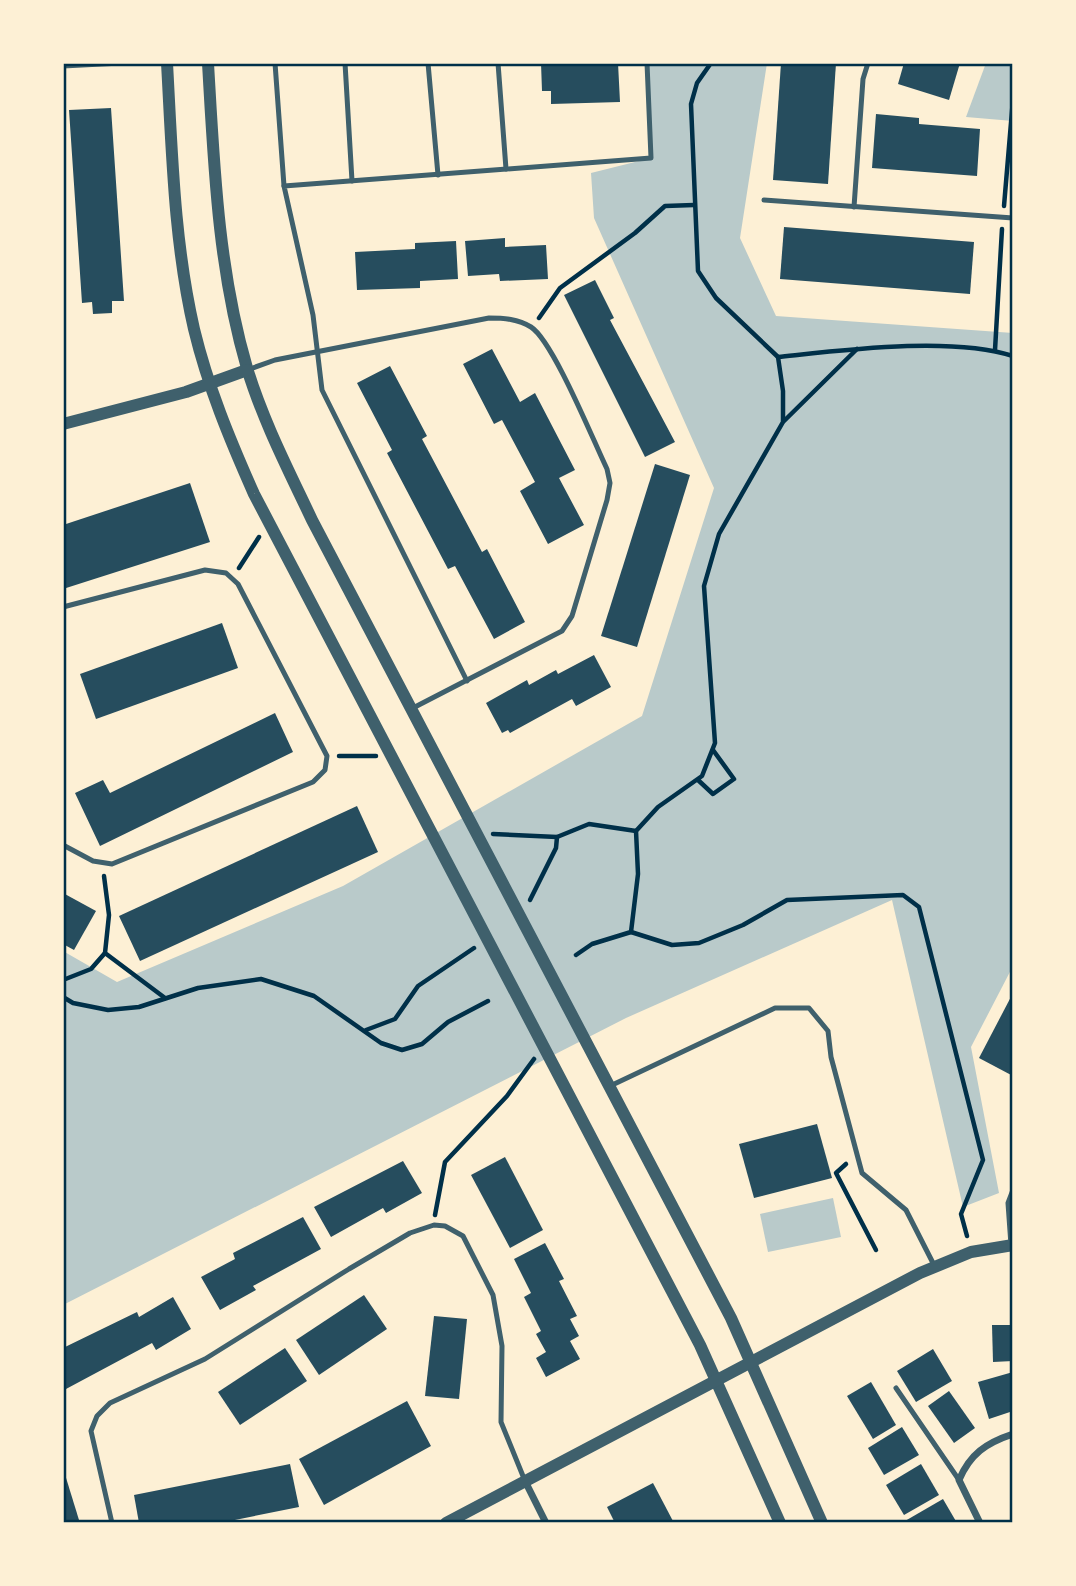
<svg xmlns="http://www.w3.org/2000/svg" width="1076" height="1586" font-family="Arial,sans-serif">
	<rect width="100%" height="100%" fill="#fdf0d5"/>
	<g fill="#b9caca">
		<polygon points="647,63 767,63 740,238 776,316 1013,333 1013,966 971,1047 999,1193 963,1207 892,900 626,1018 63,1305 63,951 117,982 343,886 642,716 714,488 594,218 591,173 651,158"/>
		<polygon points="986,63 1013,63 1013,121 966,117"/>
		<polygon points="833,1198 841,1237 768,1252 760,1214"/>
	</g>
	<g fill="#264d5e">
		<polygon points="541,63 618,63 620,102 551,104 551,91 542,91"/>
		<polygon points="781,63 836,63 828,184 773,180"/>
		<polygon points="904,63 960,63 949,100 898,84"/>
		<polygon points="111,108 124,301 112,301 112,313 93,314 92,302 82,303 69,110"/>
		<polygon points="876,114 919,118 919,124 980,129 977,176 872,168"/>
		<polygon points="784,227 974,242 970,294 780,279"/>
		<polygon points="505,238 505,247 546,245 548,279 500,281 499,274 468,276 465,241"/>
		<polygon points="456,241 458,279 420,281 420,288 357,290 355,252 415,249 415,243"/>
		<polygon points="595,280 614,318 610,320 675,442 645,457 564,295"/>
		<polygon points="492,349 520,402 535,393 575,470 559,478 584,525 548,544 520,491 535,482 502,420 494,424 463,364"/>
		<polygon points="390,366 427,436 422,439 482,552 487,549 525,622 494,639 455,566 448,569 387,453 392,450 357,383"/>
		<polygon points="655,464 690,475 637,647 601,636"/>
		<polygon points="190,483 210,542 63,589 63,525"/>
		<polygon points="222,623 238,668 96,719 80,674"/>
		<polygon points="594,655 611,687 576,706 572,699 510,733 508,730 502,733 486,703 527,680 529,685 556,670 558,674"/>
		<polygon points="275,713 293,752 100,846 75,793 103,780 110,793"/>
		<polygon points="357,806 378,852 140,961 119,916"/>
		<polygon points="63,893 96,911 74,950 63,944"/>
		<polygon points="1013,993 1013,1076 979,1058"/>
		<polygon points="817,1124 832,1178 754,1198 739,1144"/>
		<polygon points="505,1157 543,1230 510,1248 471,1175"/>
		<polygon points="403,1161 422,1193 386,1213 383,1208 331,1237 314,1207"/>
		<polygon points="303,1217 321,1249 253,1286 256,1290 220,1310 201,1277 235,1259 233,1253"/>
		<polygon points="545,1243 564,1279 559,1281 577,1316 570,1319 579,1336 570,1341 580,1359 546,1377 536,1358 546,1352 536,1334 541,1331 524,1297 531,1293 514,1259"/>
		<polygon points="364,1295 387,1329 319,1375 296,1340"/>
		<polygon points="173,1297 191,1329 156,1350 152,1343 66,1389 63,1348 137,1312 139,1317"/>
		<polygon points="434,1316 467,1319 459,1399 425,1396"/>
		<polygon points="992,1325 1013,1325 1013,1361 993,1362"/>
		<polygon points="285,1348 307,1381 240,1425 218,1392"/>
		<polygon points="933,1349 952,1381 916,1402 897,1371"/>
		<polygon points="1013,1372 1013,1411 989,1419 978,1382"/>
		<polygon points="871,1382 896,1425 873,1439 847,1396"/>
		<polygon points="949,1391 975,1428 954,1443 928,1406"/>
		<polygon points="407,1401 431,1446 324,1505 299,1459"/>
		<polygon points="902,1427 919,1455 884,1475 868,1448"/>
		<polygon points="290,1464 299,1507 220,1523 139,1523 134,1495"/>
		<polygon points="921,1464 939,1495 904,1515 886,1485"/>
		<polygon points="63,1468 79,1520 68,1523 63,1523"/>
		<polygon points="653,1483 674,1523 615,1523 607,1507"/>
		<polygon points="943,1499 957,1523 906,1523 905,1521"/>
	</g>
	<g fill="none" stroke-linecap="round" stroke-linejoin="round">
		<g stroke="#003049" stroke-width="4.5">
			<path d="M711 63 697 83 691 104 698 271 716 298 778 357C844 350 950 336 1013 356"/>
			<polyline points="1004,206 1013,99"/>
			<polyline points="539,318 560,288 635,233 665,206 694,205"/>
			<polyline points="995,350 1002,229"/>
			<polyline points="784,421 857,349"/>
			<polyline points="239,568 259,537"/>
			<polyline points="339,756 376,756"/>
			<polyline points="698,780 713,794 734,779 713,750"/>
			<polyline points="493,834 557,837 589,824 636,831"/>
			<polyline points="104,876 109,915 105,953 165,998"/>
			<polyline points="530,900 556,848 557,837"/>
			<polyline points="631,932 672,945 699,943 743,925 787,900 903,895 919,907 983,1160 961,1214 967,1236"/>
			<polyline points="576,955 592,944 631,932 638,874 636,831 658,807 702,776 715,743 704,586 719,534 783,422 783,391 778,357"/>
			<polyline points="63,980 91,969 105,953"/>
			<polyline points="63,997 73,1003 108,1010 139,1007 198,988 261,979 314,996 381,1043 402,1050 422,1044 448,1022 488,1001"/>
			<polyline points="366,1030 395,1019 418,986 474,948"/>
			<polyline points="846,1164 836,1173 876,1250"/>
			<polyline points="435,1215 445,1162 507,1096 534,1059"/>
		</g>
		<g stroke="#3f606c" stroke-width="5">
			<polyline points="275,63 284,186"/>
			<polyline points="345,63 352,181"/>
			<polyline points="428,63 438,175"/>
			<polyline points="498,63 506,169"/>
			<polyline points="63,66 121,63"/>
			<polyline points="764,200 1013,218"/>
			<polyline points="854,207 863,79 868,63"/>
			<path d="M247 370 275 360 489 318C504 318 518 319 531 327 553 341 593 440 607 469L610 483 607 500 572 616 562 631 411 709"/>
			<polyline points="63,607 205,570 226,573 238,584 327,756 325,770 313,782 112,864 93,861 63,845"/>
			<polyline points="467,681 322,390 313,315 284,186 651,158 647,63"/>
			<polyline points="610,1086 775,1008 809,1008 828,1031 831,1057 862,1173 906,1210 935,1267"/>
			<polyline points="1011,1245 1008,1203 1013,1190"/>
			<polyline points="896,1388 959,1480"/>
			<polyline points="112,1523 91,1431 97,1416 110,1403 205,1359 349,1269 410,1233 434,1225 445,1226 463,1236 493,1295 502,1346 501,1422 525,1481"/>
		</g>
		<g stroke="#3f606c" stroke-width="7">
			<polyline points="525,1481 546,1523"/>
			<path d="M980 1523 959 1480C970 1454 986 1443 1013 1434"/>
		</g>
		<g stroke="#3f606c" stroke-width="12">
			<path d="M167 63C172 152 174 242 194 329 208 387 230 440 254 494L700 1345 780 1523"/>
			<path d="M208 63C214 166 218 269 247 368 263 421 289 471 312 520L731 1318 822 1523"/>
			<polyline points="63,424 186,392 247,370"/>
			<polyline points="446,1523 920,1273 971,1252 1013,1245"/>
		</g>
	</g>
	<rect width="1076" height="1586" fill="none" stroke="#fdf0d5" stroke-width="130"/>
	<rect x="65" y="65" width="946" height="1456" fill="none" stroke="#003049" stroke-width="2.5"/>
</svg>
